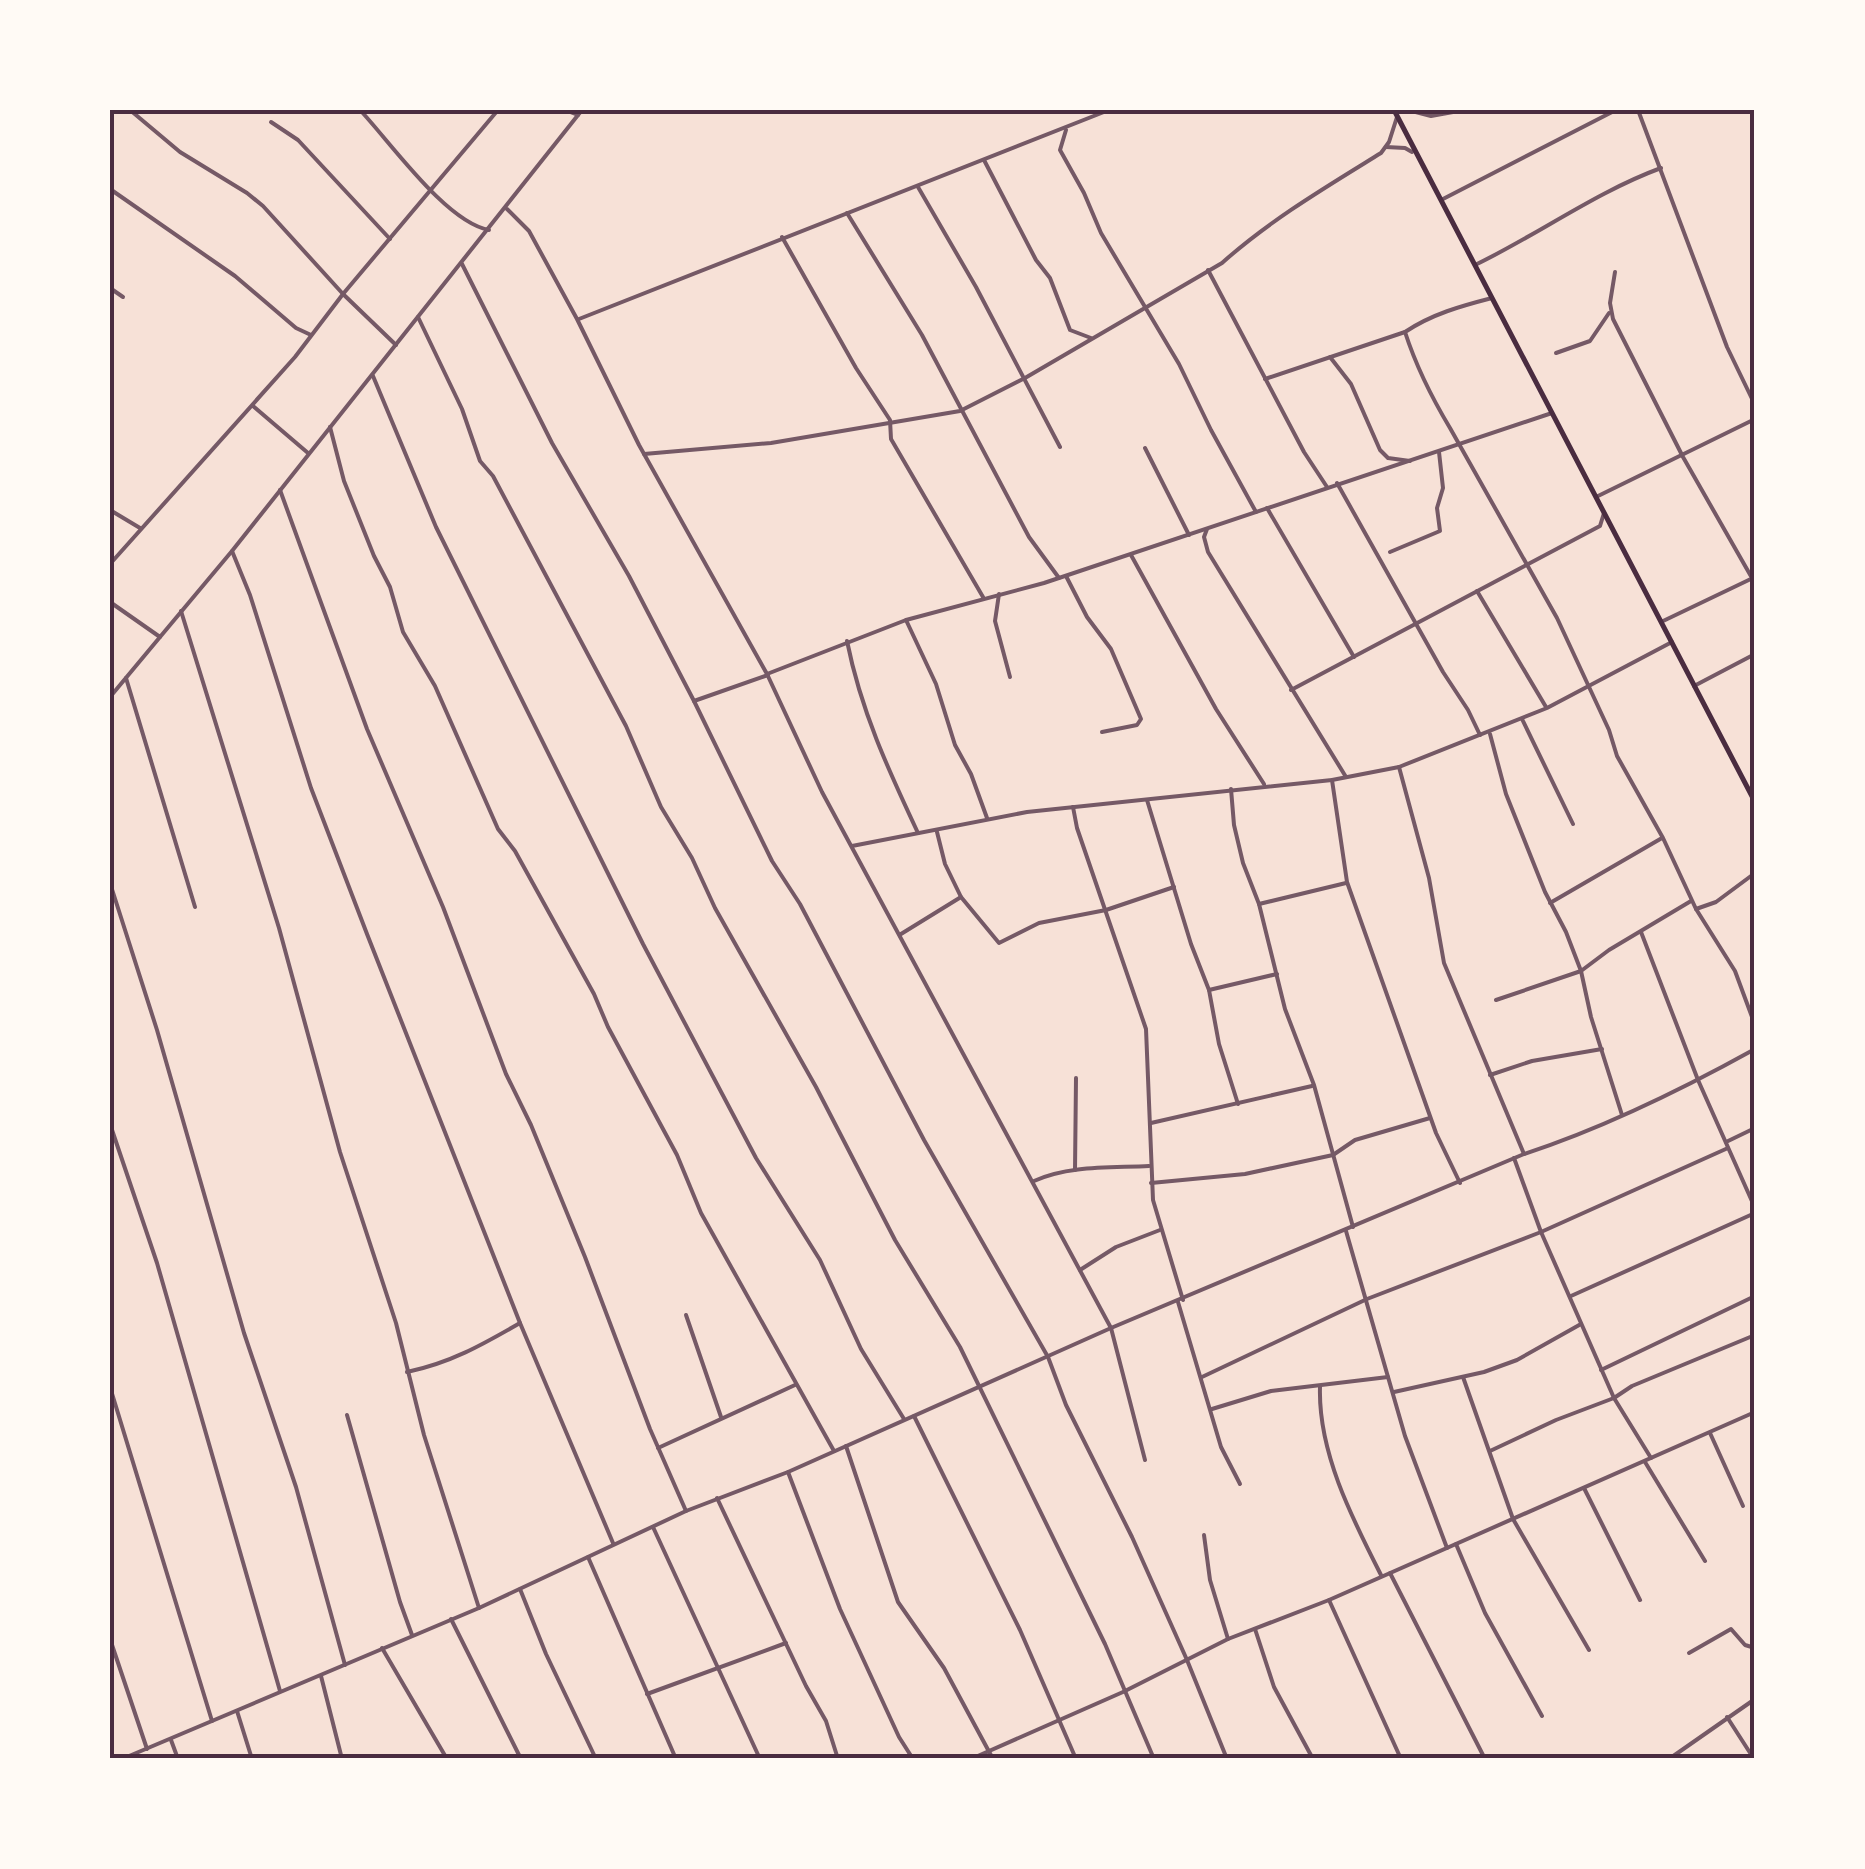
<svg xmlns="http://www.w3.org/2000/svg" width="1865" height="1869" font-family="Jost,sans-serif">
	<rect width="100%" height="100%" fill="#f7e1d7"/>
	<g fill="none" stroke-linecap="round" stroke-linejoin="round">
		<g stroke="#755966" stroke-width="4">
			<polyline points="130,110 180,152 247,193 263,206 343,294 396,345"/>
			<path d="M360 110C391 143 446 222 489 230"/>
			<polyline points="565,110 578,115"/>
			<polyline points="1408,110 1431,116 1464,110"/>
			<polyline points="1638,110 1727,347 1755,405"/>
			<polyline points="271,122 298,140 390,239"/>
			<polyline points="1066,130 1060,150 1084,193 1101,233 1179,364 1211,430 1256,512"/>
			<polyline points="1386,147 1405,148 1412,152"/>
			<polyline points="984,160 1036,260 1050,278 1070,330 1091,338"/>
			<polyline points="918,187 976,287 1060,447"/>
			<polyline points="110,189 235,276 296,328 311,335"/>
			<polyline points="1443,199 1616,110"/>
			<polyline points="507,209 529,231 577,319 639,445 767,674 822,792 1111,1328 1145,1460"/>
			<polyline points="847,213 922,335 1029,537 1059,578"/>
			<polyline points="782,237 856,368 890,420 891,439 983,597"/>
			<polyline points="462,264 552,443 629,576 694,701"/>
			<path d="M1475 265C1539 234 1596 192 1661 168"/>
			<polyline points="1208,270 1304,452 1327,487"/>
			<polyline points="1615,272 1610,303 1613,319 1683,457 1752,578"/>
			<polyline points="110,288 123,297"/>
			<path d="M1492 298C1461 306 1432 314 1405 332 1416 366 1432 398 1450 428L1557 618 1609 730 1617 756 1663 838 1696 909 1735 971 1755 1025"/>
			<polyline points="418,317 462,409 480,461 493,476 626,726 661,807 692,858 715,908 816,1087 895,1240 960,1347 1105,1644 1154,1759"/>
			<polyline points="579,319 1109,110"/>
			<polyline points="1556,353 1590,341 1609,313"/>
			<polyline points="1330,357 1351,384 1380,450 1388,458 1410,461"/>
			<polyline points="373,376 436,527 643,944 756,1158 820,1260 861,1349 904,1419"/>
			<polyline points="1265,379 1405,332"/>
			<polyline points="253,406 308,453"/>
			<polyline points="330,427 344,481 374,556 390,587 403,632 435,686 498,829 515,851 594,994 608,1027 677,1155 701,1213 834,1451"/>
			<polyline points="1145,448 1189,535"/>
			<path d="M644 454 771 443 960 411 1025 378 1222 263C1270 220 1326 187 1381 153L1389 142 1397 117"/>
			<polyline points="1337,483 1443,672 1468,710 1480,735"/>
			<polyline points="280,490 367,729 443,907 506,1074 531,1125 585,1257 650,1429 686,1511"/>
			<polyline points="1596,497 1755,419"/>
			<polyline points="1267,508 1354,657"/>
			<polyline points="110,510 140,528"/>
			<polyline points="1207,529 1204,537 1208,552 1346,777"/>
			<polyline points="232,551 250,595 311,788 367,934 520,1323 613,1543"/>
			<polyline points="1390,552 1440,531 1437,508 1443,488 1439,452"/>
			<polyline points="1131,555 1216,709 1264,784"/>
			<polyline points="110,564 295,357 343,294 498,110"/>
			<polyline points="1066,576 1087,617 1111,649 1141,719 1137,725 1102,732"/>
			<polyline points="1477,591 1546,707"/>
			<polyline points="999,594 995,621 1010,677"/>
			<polyline points="110,602 160,637 232,551 582,110"/>
			<polyline points="181,611 279,928 340,1152 396,1323 424,1435 479,1608"/>
			<polyline points="906,620 936,684 955,745 971,774 987,818"/>
			<polyline points="1661,622 1755,577"/>
			<path d="M847 641C861 711 888 769 918 833"/>
			<polyline points="767,674 906,620 1044,583 1552,413"/>
			<polyline points="768,675 694,701 772,861 800,904 924,1140 1048,1357 1066,1405 1132,1537 1187,1660 1227,1759"/>
			<polyline points="126,678 195,907"/>
			<polyline points="1694,686 1755,654"/>
			<polyline points="1291,690 1600,526 1604,513"/>
			<polyline points="110,697 160,637"/>
			<polyline points="1522,719 1573,824"/>
			<polyline points="1490,734 1506,794 1545,892 1566,932 1581,971 1591,1017 1622,1115"/>
			<polyline points="1399,767 1429,878 1444,963 1524,1154"/>
			<polyline points="1332,780 1347,882 1436,1133 1460,1183"/>
			<polyline points="1231,789 1234,825 1243,863 1259,904 1285,1009 1314,1085 1353,1227"/>
			<polyline points="1147,800 1191,944 1209,990 1219,1044 1238,1104"/>
			<polyline points="1073,807 1077,828 1146,1029 1153,1200 1183,1300"/>
			<polyline points="937,832 945,864 961,897 999,943 1039,923 1106,910 1174,887"/>
			<polyline points="852,846 1027,812 1332,780 1399,767 1547,708 1672,642"/>
			<polyline points="110,883 157,1030 244,1333 296,1487 345,1665"/>
			<polyline points="1550,903 1662,838"/>
			<polyline points="1259,904 1346,883"/>
			<polyline points="1696,909 1716,902 1755,873"/>
			<polyline points="1641,932 1698,1080 1755,1208"/>
			<polyline points="901,934 961,897"/>
			<polyline points="1209,990 1277,974"/>
			<polyline points="1496,1000 1581,971 1609,950 1691,901"/>
			<polyline points="1490,1075 1532,1061 1602,1049"/>
			<polyline points="1151,1123 1312,1086"/>
			<polyline points="110,1124 157,1263 280,1691"/>
			<polyline points="1726,1142 1755,1128"/>
			<polyline points="1514,1158 1541,1232 1614,1398 1651,1458"/>
			<polyline points="1075,1170 1076,1078"/>
			<path d="M1034 1181C1069 1165 1111 1168 1149 1166"/>
			<polyline points="1151,1183 1245,1174 1333,1155 1355,1140 1430,1118"/>
			<polyline points="1346,1231 1405,1436 1447,1548"/>
			<polyline points="1080,1270 1116,1247 1160,1230"/>
			<polyline points="1571,1296 1755,1213"/>
			<polyline points="1178,1302 1221,1447 1240,1484"/>
			<polyline points="686,1315 721,1417"/>
			<polyline points="1601,1370 1755,1296"/>
			<path d="M407 1372C450 1363 482 1345 520 1323"/>
			<polyline points="1202,1377 1367,1299 1541,1232 1728,1148"/>
			<polyline points="1463,1377 1513,1519 1589,1650"/>
			<polyline points="110,1387 212,1721"/>
			<path d="M1320 1387C1318 1452 1352 1518 1381 1575"/>
			<polyline points="1394,1392 1484,1372 1517,1360 1581,1324"/>
			<polyline points="1212,1409 1271,1391 1388,1377"/>
			<polyline points="347,1415 400,1602 412,1635"/>
			<polyline points="914,1416 1020,1630 1076,1759"/>
			<polyline points="1710,1433 1743,1506"/>
			<polyline points="846,1446 898,1602 944,1668 993,1759"/>
			<polyline points="658,1448 795,1385"/>
			<polyline points="1490,1451 1556,1420 1614,1398 1632,1386 1755,1335"/>
			<polyline points="1645,1462 1705,1561"/>
			<polyline points="788,1472 840,1609 899,1737 913,1759"/>
			<polyline points="1584,1488 1640,1600"/>
			<polyline points="717,1498 806,1686 826,1721 838,1759"/>
			<polyline points="653,1527 760,1759"/>
			<polyline points="1204,1535 1210,1580 1228,1639"/>
			<polyline points="1456,1544 1485,1613 1542,1716"/>
			<polyline points="588,1557 676,1759"/>
			<polyline points="1390,1573 1485,1759"/>
			<polyline points="520,1589 546,1654 596,1759"/>
			<polyline points="1329,1600 1401,1759"/>
			<polyline points="451,1619 521,1759"/>
			<polyline points="1255,1629 1274,1687 1313,1759"/>
			<polyline points="110,1639 147,1749"/>
			<polyline points="382,1648 447,1759"/>
			<polyline points="1689,1653 1731,1629 1745,1645 1755,1648"/>
			<polyline points="321,1676 342,1759"/>
			<polyline points="647,1694 786,1643"/>
			<polyline points="237,1711 252,1759"/>
			<polyline points="1727,1717 1754,1759"/>
			<polyline points="171,1740 178,1759"/>
			<path d="M122 1759 479 1608 686 1511 788 1472 1111 1328 1524 1154C1604 1128 1681 1090 1755 1049"/>
			<polyline points="971,1759 1123,1692 1228,1639 1329,1600 1755,1412"/>
			<polyline points="1669,1759 1755,1699"/>
		</g>
		<polyline stroke="#4a2c40" stroke-width="5" points="1394,110 1755,802"/>
	</g>
	<rect width="1865" height="1869" fill="none" stroke="#fffaf5" stroke-width="225"/>
	<rect x="112" y="112" width="1640" height="1644" fill="none" stroke="#4a2c40" stroke-width="4"/>
</svg>
